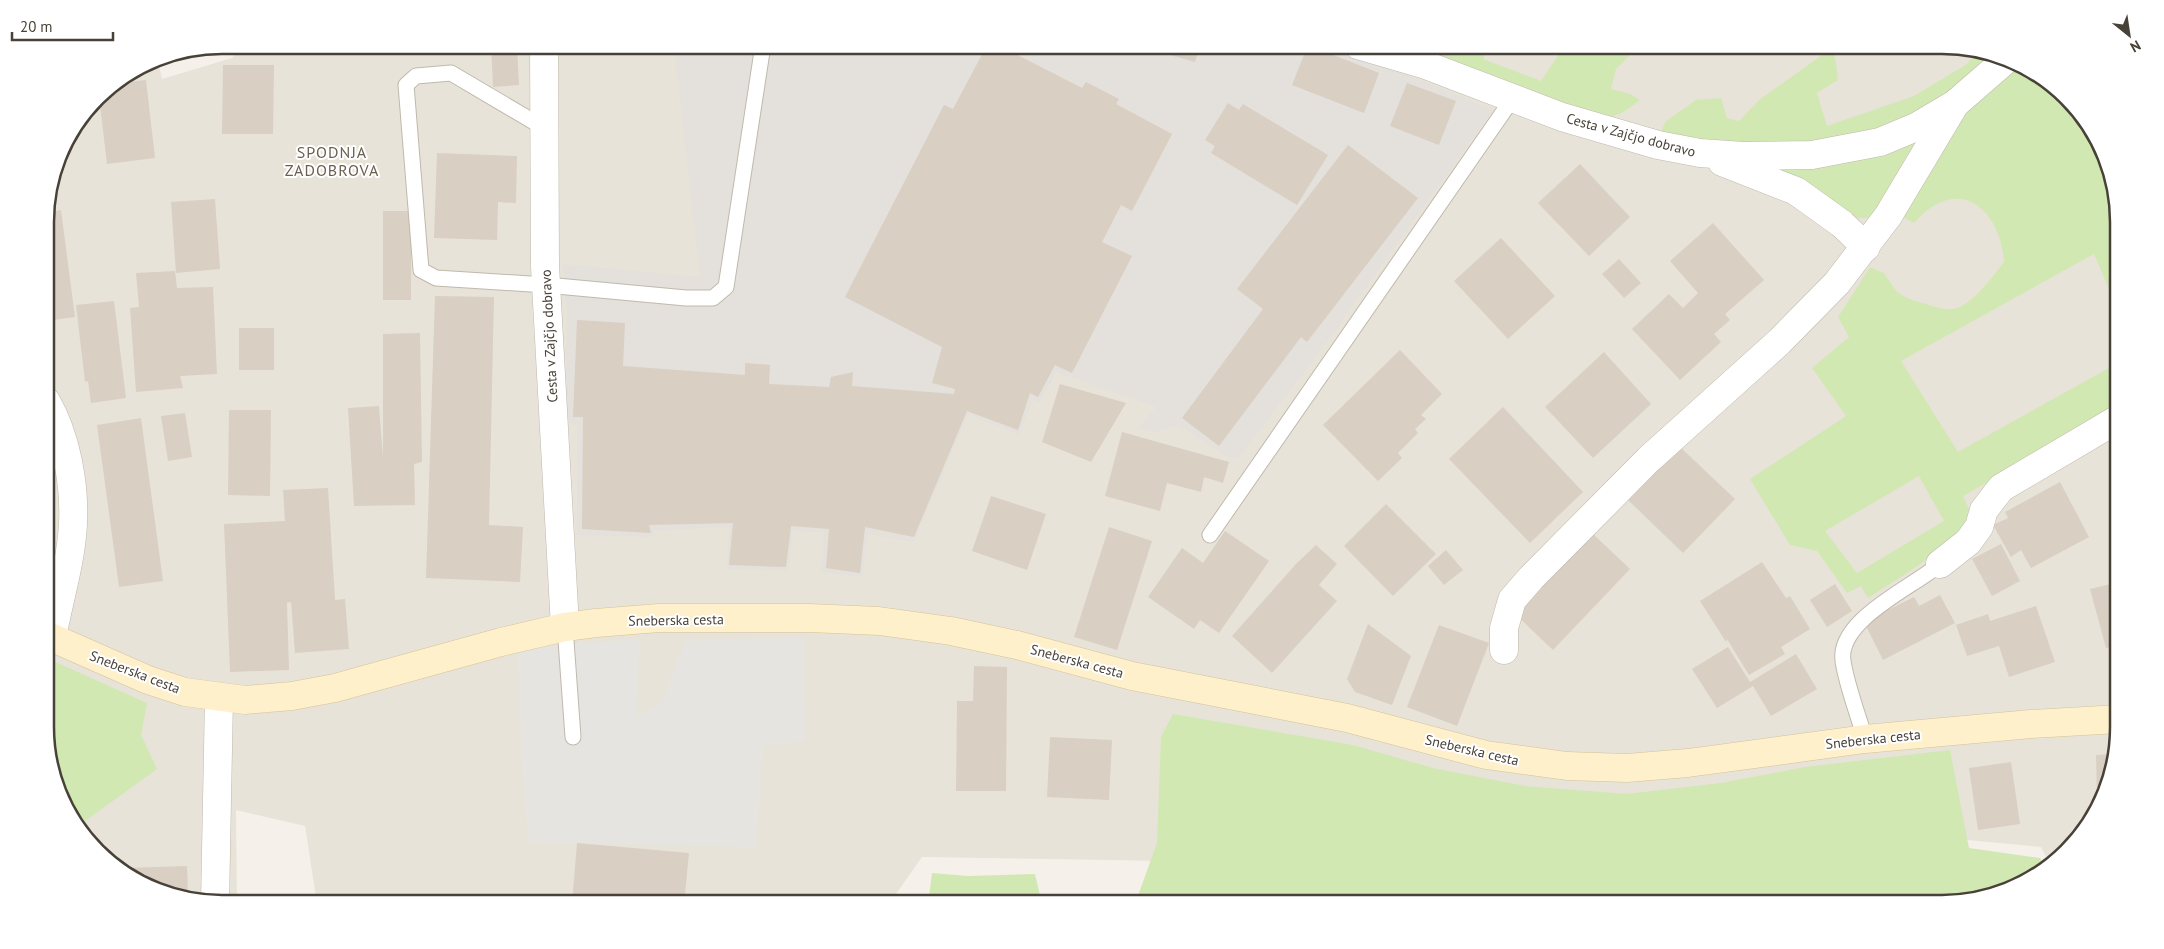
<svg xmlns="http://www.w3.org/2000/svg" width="2164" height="949" font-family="'PT Sans',sans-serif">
	<rect width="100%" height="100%" fill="#f5f1ea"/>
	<polygon fill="#e8e3d8" points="245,45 1942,45 2009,58 2083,114 2118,199 2119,727 2106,794 2082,835 2050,865 2041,847 1586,804 1163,861 922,857 889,904 317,904 305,826 236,810 237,904 222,904 155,891 82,835 47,750 45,210 63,143 105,89 155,58 157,58 162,79 232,58"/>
	<polygon fill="#e4e0db" points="674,45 1334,45 1493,110 1318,354 1237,459 1229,458 1178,425 1154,432 1139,428 1156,407 1056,372 1039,403 1033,399 1019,435 968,414 914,542 868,534 862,577 821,572 824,532 793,531 788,571 727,569 729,527 654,531 653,537 577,535 577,425 565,422 567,314 563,264 700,277"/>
	<g fill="#d1e8b3" fill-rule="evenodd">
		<polygon points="280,45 381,45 381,48 280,50"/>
		<polygon points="1395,45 1489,45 1483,59 1541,81 1565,45 1640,45 1616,69 1611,89 1630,94 1640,100 1622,113 1604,119"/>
		<polygon points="1832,48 1836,62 1838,80 1817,93 1827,126 1914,96 1967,64 1976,52 1992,55 1939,101 1896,126 1806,145 1740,145 1659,136 1666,121 1696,100 1721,98 1727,118 1739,121 1759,100"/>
		<path d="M2015 63 2083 115 2118 199V310L2094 254 1901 361 1958 452 2118 363V409L1963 496 1973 518C1944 552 1905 574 1868 598L1861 586 1847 593 1817 551 1790 545 1750 479 1846 416 1812 368 1849 337 1838 317 1870 267 1884 273C1898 295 1900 297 1926 304 1933 306 1944 310 1953 309 1971 307 1993 276 2004 262 2000 207 1957 173 1914 223L1901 216 1967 109ZM1919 476 1944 521 1857 573 1825 531Z"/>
		<polygon points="1933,128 1876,213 1867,218 1857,218 1766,170"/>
		<polygon points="51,660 147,703 141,735 157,769 78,826 47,750 46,663"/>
		<polygon points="1173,714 1353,745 1433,768 1525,786 1626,794 1721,783 1805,767 1950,750 1969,848 2040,858 2046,869 2041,874 1953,904 1135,904 1157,843 1161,737"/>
		<polygon points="932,873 968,876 1035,874 1042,904 928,904"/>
	</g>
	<polygon fill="#e6e4e1" points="804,637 805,741 762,745 756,847 529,842 522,770 518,649 639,639 637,717 662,702 686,641"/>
	<g fill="#d9cfc2">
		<polygon points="491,45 517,45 519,85 493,87"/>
		<polygon points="987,45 998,45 1082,88 1086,82 1119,99 1116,104 1172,134 1132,211 1121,205 1102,242 1132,256 1072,373 1055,365 1038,397 1030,393 1018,430 967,411 914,537 865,527 860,573 826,568 829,529 791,526 786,567 729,565 733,523 649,525 651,533 582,529 583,417 573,417 577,320 625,323 623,366 745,375 745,363 770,365 769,384 829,387 831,377 853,372 852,386 954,394 955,389 932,383 942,347 845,297 944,105 953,109"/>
		<polygon points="1135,45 1200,45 1195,62"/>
		<polygon points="1308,45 1379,73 1364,113 1292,85"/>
		<polygon points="223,65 274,65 273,134 222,134"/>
		<polygon points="146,80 155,158 107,164 99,97 105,89 113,84"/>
		<polygon points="1407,83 1456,101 1439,145 1390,126"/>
		<polygon points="1228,103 1239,110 1243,104 1328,155 1297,205 1211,153 1215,146 1205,140"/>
		<polygon points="1348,145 1418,198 1307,342 1301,337 1219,446 1182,418 1263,309 1237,289"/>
		<polygon points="437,153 517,156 516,203 498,202 497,240 434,238"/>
		<polygon points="1580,164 1630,217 1589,256 1538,203"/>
		<polygon points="215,199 220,269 176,273 171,202"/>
		<polygon points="61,210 75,317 46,321 45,213"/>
		<rect x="383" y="211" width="28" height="89"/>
		<polygon points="1713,223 1764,280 1725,314 1730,320 1714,334 1721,342 1680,380 1632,329 1669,294 1683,308 1698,293 1670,261"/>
		<polygon points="1501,238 1555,296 1508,339 1454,281"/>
		<polygon points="1619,259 1641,283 1624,298 1602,274"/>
		<polygon points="175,271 177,288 213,287 217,374 180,376 183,388 136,392 130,308 139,307 136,273"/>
		<polygon points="435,296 494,297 489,525 523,527 520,582 426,578"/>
		<polygon points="114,301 126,398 91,403 88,381 85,382 76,305"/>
		<rect x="239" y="328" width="35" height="42"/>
		<polygon points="420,333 422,462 414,464 415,505 354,506 348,408 379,406 383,458 383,334"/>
		<polygon points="1400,350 1442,394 1421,415 1426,419 1415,429 1418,433 1398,453 1402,458 1378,481 1323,425"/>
		<polygon points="1604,352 1651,404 1593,458 1545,407"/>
		<polygon points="1060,384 1126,403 1091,462 1042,442"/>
		<polygon points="1503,407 1583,492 1530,543 1449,459"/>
		<polygon points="229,410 271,410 270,496 228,495"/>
		<polygon points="185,413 192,457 168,461 161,416"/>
		<polygon points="141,418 163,581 119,587 97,425"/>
		<polygon points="1122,432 1229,462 1223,483 1204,477 1201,492 1167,483 1160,511 1105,496"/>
		<polygon points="1678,445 1735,499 1683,553 1627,499"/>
		<polygon points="2060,482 2089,537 2031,568 2021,550 2011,557 1993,525 2008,518 2005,512"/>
		<polygon points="328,488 335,600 345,599 349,649 295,653 291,602 287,603 289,670 230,672 224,524 285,521 283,490"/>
		<polygon points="991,496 1046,514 1027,570 972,551"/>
		<polygon points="1386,504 1436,554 1393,596 1344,546"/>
		<polygon points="1109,527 1152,541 1117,650 1074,637"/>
		<polygon points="1225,531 1269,561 1219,633 1200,620 1194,629 1148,597 1182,548 1203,563"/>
		<polygon points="1591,532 1630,569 1553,650 1513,612"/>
		<polygon points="2001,544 2020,581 1992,596 1972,559"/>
		<polygon points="1316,545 1337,564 1319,585 1337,601 1272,673 1232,636 1296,564"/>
		<polygon points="1446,550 1463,570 1444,585 1428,566"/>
		<polygon points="1762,562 1786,598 1790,596 1810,629 1781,647 1785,654 1749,675 1727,639 1726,642 1700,601"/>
		<polygon points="2119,573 2119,645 2106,648 2090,589 2111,584 2109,576"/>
		<polygon points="1835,584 1852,611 1827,627 1810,600"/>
		<polygon points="1940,595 1955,623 1883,660 1864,622 1914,597 1919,606"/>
		<polygon points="2036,606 2055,662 2009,677 1999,646 1967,656 1956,625 1988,614 1990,621"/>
		<polygon points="1368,624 1411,656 1392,705 1355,692 1347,679"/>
		<polygon points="1439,625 1489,643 1457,726 1407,707"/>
		<polygon points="1728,647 1750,682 1796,654 1817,689 1771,716 1753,686 1717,708 1692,669"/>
		<polygon points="974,666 1007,667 1006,791 956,791 957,701 973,701"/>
		<polygon points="1050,737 1112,740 1109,800 1047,797"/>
		<polygon points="2114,754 2106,794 2103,798 2097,799 2096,755"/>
		<polygon points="2011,762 2020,824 1978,830 1969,768"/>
		<polygon points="577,843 689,853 684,904 572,904"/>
		<polygon points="187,866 188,897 155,891 125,868"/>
	</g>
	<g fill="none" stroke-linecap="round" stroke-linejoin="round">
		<defs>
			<g id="lane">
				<polyline points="546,129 451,73 416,76 406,85 421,270 436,278 546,285 686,298 713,298 726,287 763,45"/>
				<polyline points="1210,535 1513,98"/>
				<polyline points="565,627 573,737"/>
				<path d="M1865 739C1858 714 1847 687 1843 661 1837 620 1913 587 1940 564"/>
			</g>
			<g id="street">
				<polyline points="544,45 545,266 565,627"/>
				<polyline points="1358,45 1423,64 1562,117 1658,145 1700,153 1743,156 1812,155 1880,142 1916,127 1955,104 2008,58"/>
				<polyline points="1722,162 1796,191 1842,224 1866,247"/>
				<path d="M46 401C66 435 75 484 73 524 71 562 59 600 52 637"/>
				<polyline points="1940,564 1968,542 1979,527 1984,510 2001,488 2118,419"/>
				<polyline points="1504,650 1504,628 1512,600 1531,578 1649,459 1779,342 1837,283 1888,216 1955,104"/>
				<polyline points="215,903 219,698"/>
			</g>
			<polyline id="secondary" points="46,635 148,680 185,692 245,700 292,696 335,688 501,642 565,627 596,623 659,618 809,618 879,621 951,631 1017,645 1132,676 1347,718 1486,755 1567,766 1627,768 1688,763 1865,739 2031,724 2119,719"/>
		</defs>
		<use href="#lane" stroke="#c0b9ac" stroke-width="17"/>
		<use href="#street" stroke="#c0b9ac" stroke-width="29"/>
		<use href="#secondary" stroke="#d4c39a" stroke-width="29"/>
		<use href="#lane" stroke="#fff" stroke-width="15"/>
		<use href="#street" stroke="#fff" stroke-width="28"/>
		<use href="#secondary" stroke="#fef0ca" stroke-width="28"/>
	</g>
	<g text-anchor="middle" stroke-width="4" stroke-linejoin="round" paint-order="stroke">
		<g font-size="14" fill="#484138" stroke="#fff">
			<text transform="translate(1631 135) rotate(15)" y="5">Cesta v Zajčjo dobravo</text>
			<text transform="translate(549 336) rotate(-93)" y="5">Cesta v Zajčjo dobravo</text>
			<text transform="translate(676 620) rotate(-1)" y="5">Sneberska cesta</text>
			<text transform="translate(1077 661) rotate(15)" y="5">Sneberska cesta</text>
			<text transform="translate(135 672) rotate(21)" y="5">Sneberska cesta</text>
			<text transform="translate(1873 739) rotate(-6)" y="5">Sneberska cesta</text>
			<text transform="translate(1472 750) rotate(13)" y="5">Sneberska cesta</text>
		</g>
		<g font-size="16" letter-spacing="1" fill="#6b5f4f" stroke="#fff">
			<text x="332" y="158">SPODNJA<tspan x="332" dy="18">ZADOBROVA</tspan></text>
		</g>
	</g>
	<path d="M0 0H2164V949H0ZM222 54H1942A168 168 0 0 1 2110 222V727A168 168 0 0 1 1942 895H222A168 168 0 0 1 54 727V222A168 168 0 0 1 222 54Z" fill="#fff" fill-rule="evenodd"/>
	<path fill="none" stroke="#484138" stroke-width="2.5" d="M222 54H1942A168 168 0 0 1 2110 222V727A168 168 0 0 1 1942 895H222A168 168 0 0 1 54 727V222A168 168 0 0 1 222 54Z"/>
	<g transform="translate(2129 35) rotate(150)" stroke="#ffffff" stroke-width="4" paint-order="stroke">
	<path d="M0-4L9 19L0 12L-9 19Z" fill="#484138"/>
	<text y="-8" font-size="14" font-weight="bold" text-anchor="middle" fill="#484138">N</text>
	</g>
	<path d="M12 32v8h101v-8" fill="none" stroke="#484138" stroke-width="2.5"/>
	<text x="20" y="32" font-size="15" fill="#484138" stroke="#ffffff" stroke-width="4" paint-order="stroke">20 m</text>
</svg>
